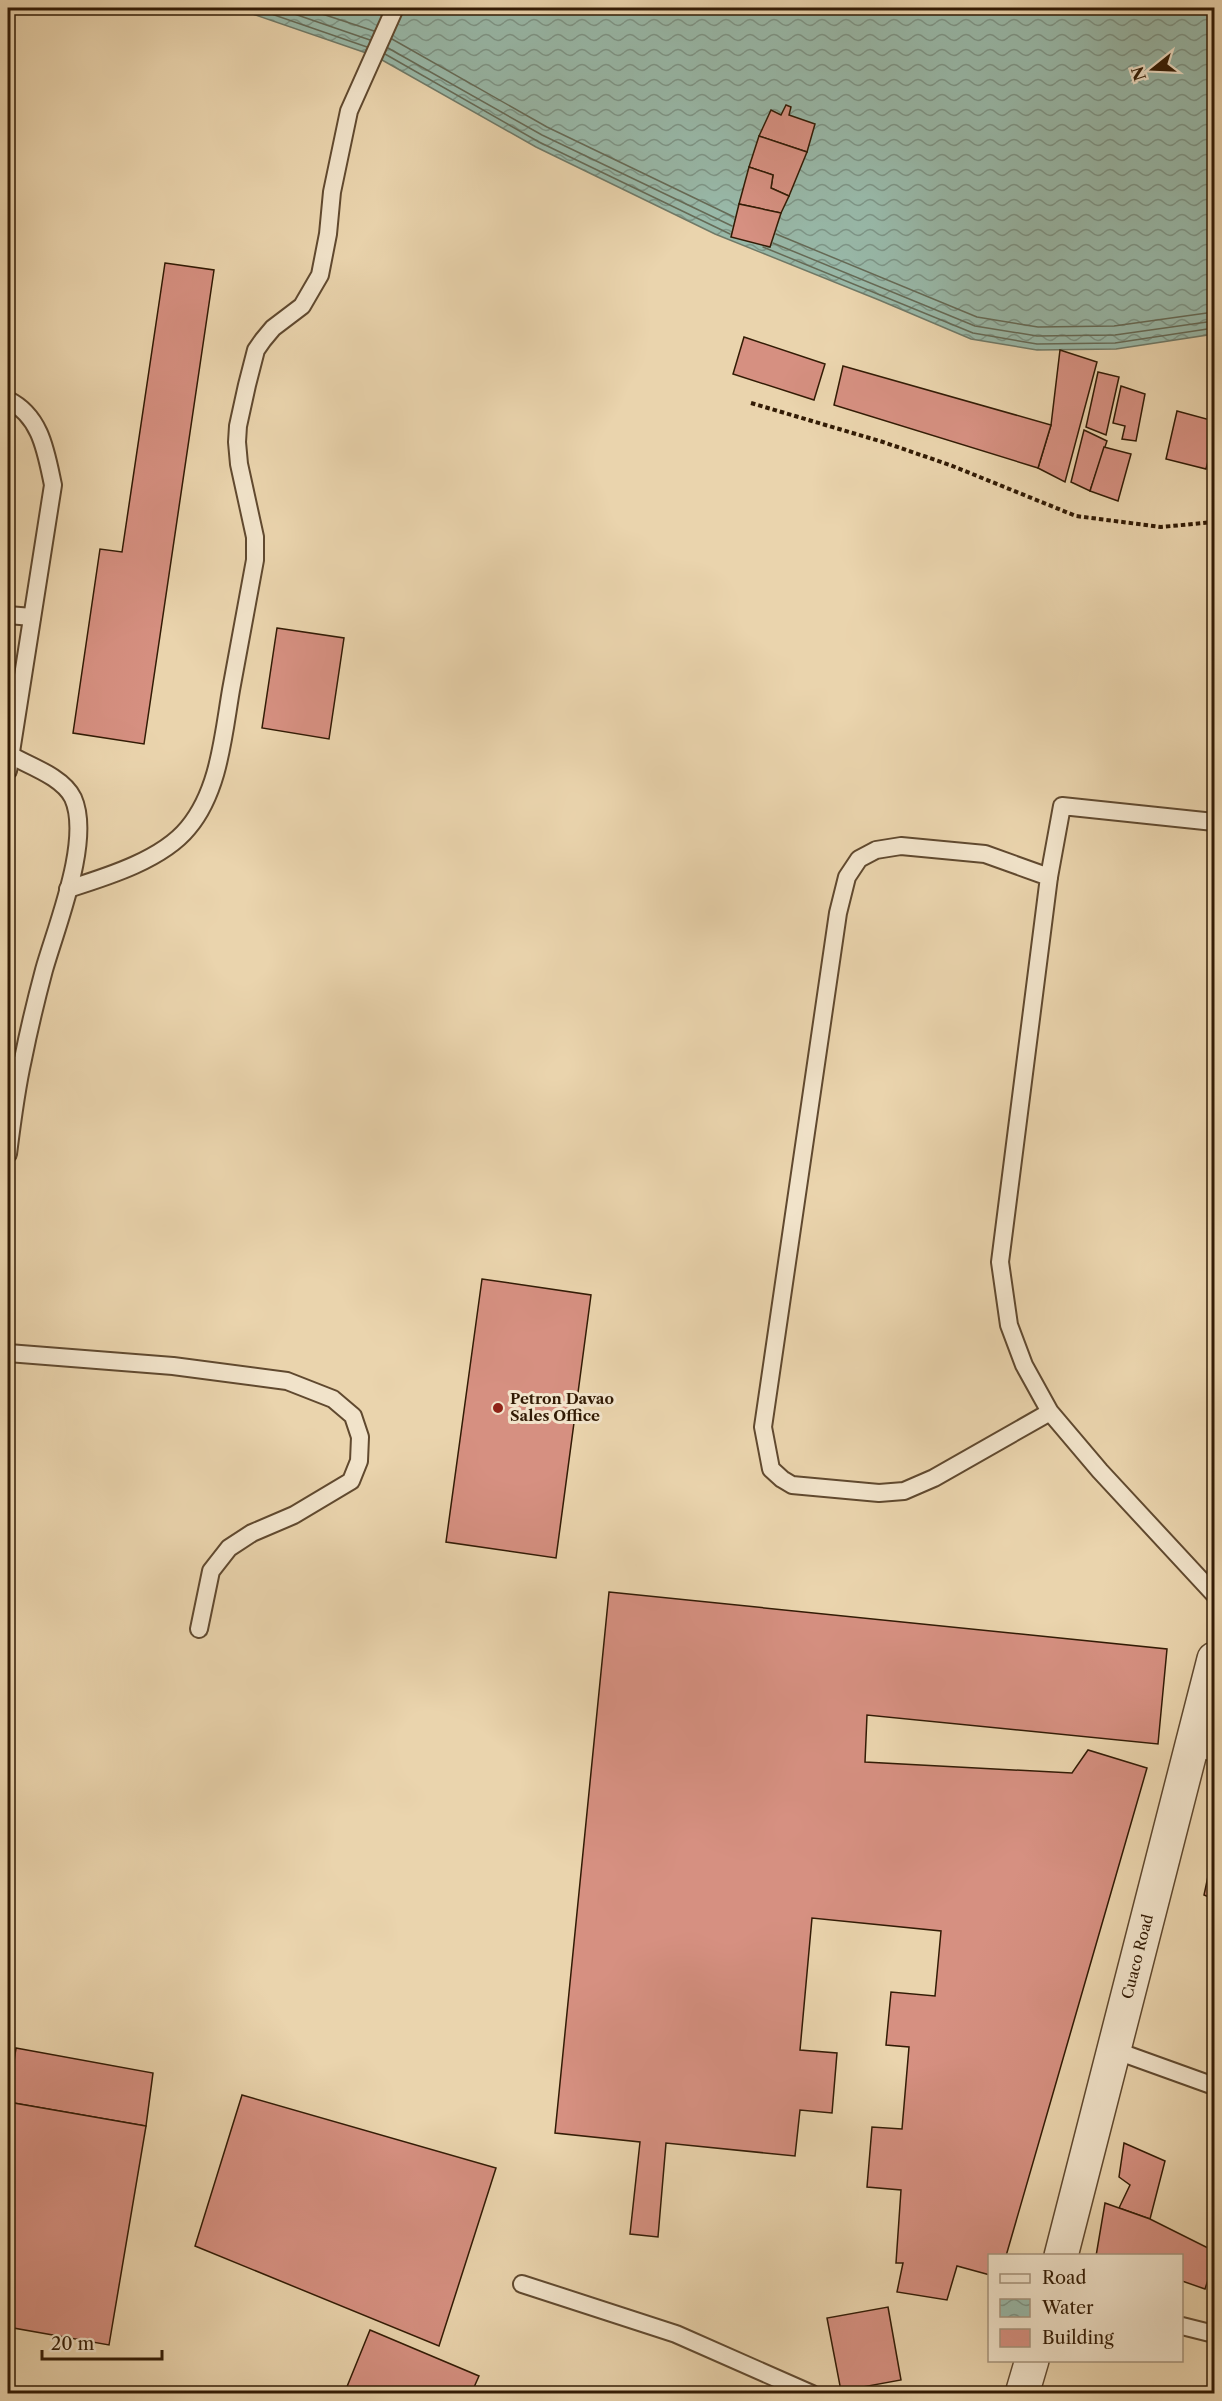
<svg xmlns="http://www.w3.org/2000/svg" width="1222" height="2401" font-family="'Libre Caslon Text',serif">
	<defs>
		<pattern id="water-waves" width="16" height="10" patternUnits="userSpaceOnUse" patternTransform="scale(1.5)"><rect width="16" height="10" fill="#98b8a8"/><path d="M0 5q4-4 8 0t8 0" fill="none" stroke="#7d9587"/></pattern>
	</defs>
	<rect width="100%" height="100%" fill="#ead4ad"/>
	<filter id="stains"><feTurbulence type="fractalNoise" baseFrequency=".00333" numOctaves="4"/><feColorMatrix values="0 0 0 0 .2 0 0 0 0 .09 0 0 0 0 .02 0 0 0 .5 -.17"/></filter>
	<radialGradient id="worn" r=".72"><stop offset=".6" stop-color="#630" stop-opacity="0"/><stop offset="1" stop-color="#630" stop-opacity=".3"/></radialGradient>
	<polygon fill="url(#water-waves)" stroke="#6f7967" stroke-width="1.5" points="235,8 1214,8 1214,334 1116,349 1037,350 971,339 879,300 715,234 536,147 375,56"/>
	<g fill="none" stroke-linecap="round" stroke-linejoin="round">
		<g stroke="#656a56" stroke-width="1.5">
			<polyline points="254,8 367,47"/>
			<polyline points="277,8 370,40"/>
			<polyline points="304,8 374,31"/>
			<polyline points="392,39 547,127 734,217"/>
			<polyline points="388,48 542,135 732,226"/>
			<polyline points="385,54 539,142 730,234"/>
			<polyline points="776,234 977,317 1038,327 1114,326 1214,312"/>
			<polyline points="773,243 975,326 1037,336 1115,335 1214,321"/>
			<polyline points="763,247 973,333 1037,344 1115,343 1214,328"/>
		</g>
	</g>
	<g fill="#d69081" stroke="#321b05" stroke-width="1.5">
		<polygon points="786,105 791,107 789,115 815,124 807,152 759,136 771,110 781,115"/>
		<polygon points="759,136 807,152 789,196 771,188 773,175 749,167"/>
		<polygon points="749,167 773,175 771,188 789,196 781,213 739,204"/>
		<polygon points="739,204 781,213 770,247 731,237"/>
		<polygon points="165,263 214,270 144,744 73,733 100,549 122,552"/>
		<polygon points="744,337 825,364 814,400 733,374"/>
		<polygon points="1060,350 1097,362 1065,482 1038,468 1051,425"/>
		<polygon points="843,366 1051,425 1038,468 834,405"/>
		<polygon points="1098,372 1119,377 1106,435 1086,427"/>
		<polygon points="1121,386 1145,394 1136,441 1122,439 1125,426 1113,423"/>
		<polygon points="1177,411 1214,421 1214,438 1206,469 1166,459"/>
		<polygon points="1084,430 1107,441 1090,491 1071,482"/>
		<polygon points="1104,447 1131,454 1118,501 1090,491"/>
		<polygon points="277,628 344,638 329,739 262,728"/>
		<polygon points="482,1279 591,1295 556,1558 446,1542"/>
		<polygon points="609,1592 1167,1649 1158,1744 867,1715 865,1762 1072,1773 1088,1750 1147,1768 1006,2256 990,2256 990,2275 957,2266 947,2300 897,2292 903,2263 896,2263 901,2190 867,2187 872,2127 902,2129 909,2047 886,2045 891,1992 935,1996 941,1931 812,1918 800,2050 837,2053 832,2113 800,2110 795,2156 666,2143 658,2237 630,2234 640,2142 555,2133"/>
		<polygon points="1214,1848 1214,1899 1204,1895"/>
		<polygon points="16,2048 153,2073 146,2126 8,2102"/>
		<polygon points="242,2095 496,2168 439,2346 195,2246"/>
		<polygon points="8,2102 146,2126 109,2345 8,2327"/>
		<polygon points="1124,2143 1165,2161 1150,2219 1119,2208 1130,2185 1119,2177"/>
		<polygon points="1105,2203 1150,2219 1214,2251 1214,2262 1205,2289 1182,2281 1182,2256 1096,2256"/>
		<polygon points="888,2307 901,2380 841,2391 827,2318"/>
		<polygon points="370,2330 479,2376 471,2394 344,2394"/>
	</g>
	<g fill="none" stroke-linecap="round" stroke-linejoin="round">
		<defs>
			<g id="lane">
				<path d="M8 400C41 416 46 452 53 485L8 771"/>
				<polyline points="8,615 32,617"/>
				<polyline points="1049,877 1062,806 1214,822"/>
				<path d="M68 889C106 877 162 860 188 828 219 791 223 737 231 690 239 647 247 604 255 560V537L239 464 237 442 238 426 247 385 256 350 263 340 273 328 302 306 320 275 328 234 332 192 349 111 395 8"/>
				<path d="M8 1154C12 1122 16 1090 23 1059 29 1029 36 1000 44 970 56 927 92 840 73 798 63 777 30 766 10 755"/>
				<polyline points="8,1353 173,1366 287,1381 333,1399 353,1416 360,1437 359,1461 351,1481 294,1515 252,1533 229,1548 211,1571 199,1629"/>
				<polyline points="1050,1412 934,1478 904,1491 879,1493 792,1485 782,1479 771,1469 763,1427 838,913 847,877 859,859 876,850 901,846 985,854 1049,877 1000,1262 1009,1325 1024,1365 1050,1412 1100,1471 1214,1594"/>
				<polyline points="1191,1746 1214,1753"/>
				<polyline points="1114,2050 1214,2086"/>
				<polyline points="522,2284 676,2334 812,2394"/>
				<polyline points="1182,2326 1214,2334"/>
			</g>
			<g id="street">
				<path id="s1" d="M1061 2256 1214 1659"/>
				<polyline points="1022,2394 1032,2360"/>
			</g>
		</defs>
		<use href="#lane" stroke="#60492f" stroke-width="20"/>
		<use href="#street" stroke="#60492f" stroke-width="36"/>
		<polyline stroke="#321b05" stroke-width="4" stroke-dasharray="4.5 3" stroke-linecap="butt" points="751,403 883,442 950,465 1076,516 1161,527 1214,522"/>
		<use href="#lane" stroke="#f1e3ca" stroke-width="16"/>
		<use href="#street" stroke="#f1e3ca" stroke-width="33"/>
	</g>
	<circle fill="#8f2418" stroke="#f1e3ca" stroke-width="2" cx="498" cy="1408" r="6"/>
	<g text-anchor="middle" stroke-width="6" stroke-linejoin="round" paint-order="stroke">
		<g font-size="15" font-weight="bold" fill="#321b05" stroke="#f1e3ca" text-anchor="start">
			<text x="510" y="1404">Petron Davao<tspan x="510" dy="17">Sales Office</tspan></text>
		</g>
		<g font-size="15" fill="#321b05" stroke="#f1e3ca">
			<text dy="5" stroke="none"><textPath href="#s1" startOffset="309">Cuaco Road</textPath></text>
		</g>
	</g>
	<rect width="1222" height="2401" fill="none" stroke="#ead4ad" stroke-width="30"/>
	<rect x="9" y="9" width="1204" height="2383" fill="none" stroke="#321b05" stroke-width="3"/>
	<rect x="15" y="15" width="1192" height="2371" fill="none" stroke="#321b05" stroke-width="1.5"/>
	<rect x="988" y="2254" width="195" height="108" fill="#f1e3ca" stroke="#a5937b" stroke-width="1.5"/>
	<rect x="1000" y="2274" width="30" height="9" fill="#f1e3ca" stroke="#a5937b" stroke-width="1.5"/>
	<text x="1042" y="2284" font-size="18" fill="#321b05">Road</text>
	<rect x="1000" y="2299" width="30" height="18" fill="url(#water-waves)" stroke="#a5937b" stroke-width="1.5"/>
	<text x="1042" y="2314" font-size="18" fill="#321b05">Water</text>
	<rect x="1000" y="2329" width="30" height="18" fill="#d69081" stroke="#a5937b" stroke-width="1.5"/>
	<text x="1042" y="2344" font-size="18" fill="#321b05">Building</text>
	<g transform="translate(1153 69) rotate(252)" stroke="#f1e3ca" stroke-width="4.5" paint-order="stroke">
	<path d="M0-4.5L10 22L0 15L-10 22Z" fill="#321b05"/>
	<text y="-9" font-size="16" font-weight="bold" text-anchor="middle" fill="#321b05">N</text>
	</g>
	<path d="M42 2350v9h120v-9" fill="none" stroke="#321b05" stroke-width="3"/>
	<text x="51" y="2350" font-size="18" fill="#321b05" stroke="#f1e3ca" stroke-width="4.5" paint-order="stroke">20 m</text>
	<rect width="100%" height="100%" filter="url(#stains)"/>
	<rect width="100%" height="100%" fill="url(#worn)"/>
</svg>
